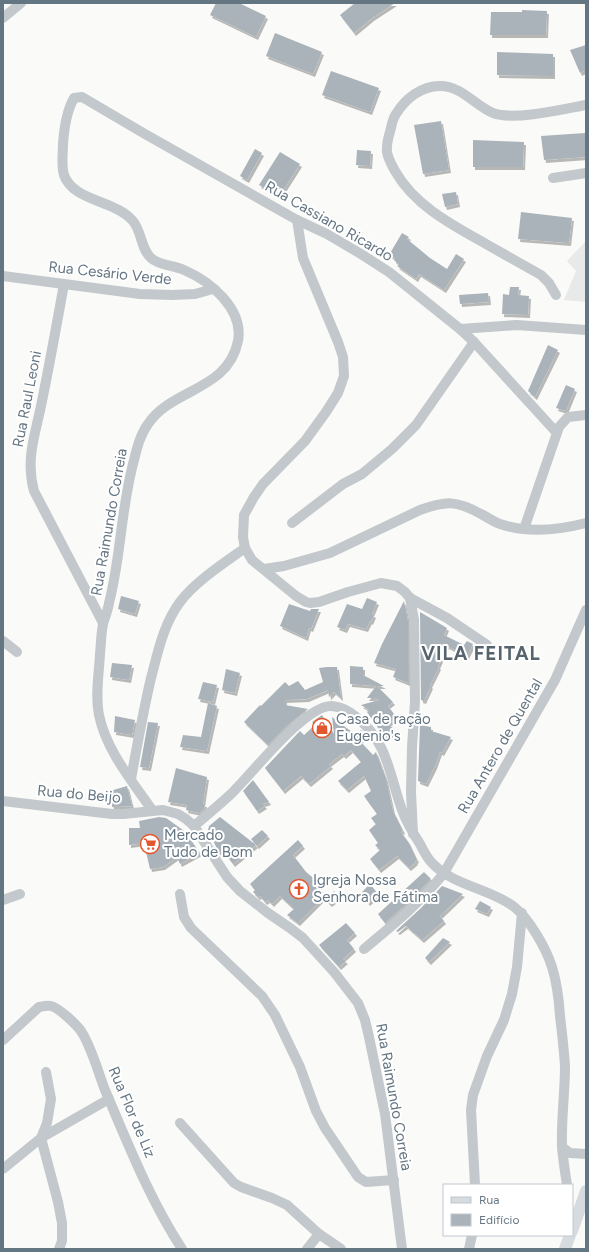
<svg xmlns="http://www.w3.org/2000/svg" width="589" height="1252" font-family="Figtree,sans-serif">
	<defs>
		<filter id="shadow"><feDropShadow dx="2" dy="3" stdDeviation="0" flood-color="#0004"/></filter>
	</defs>
	<rect width="100%" height="100%" fill="#fafaf8"/>
	<polygon fill="#e8e9e9" points="586,241 586,302 564,300 576,271 567,261"/>
	<g fill="#aab3b9" filter="url(#shadow)">
		<polygon points="216,3 239,3 266,16 256,37 210,15"/>
		<polygon points="355,3 395,3 372,18 354,33 340,15"/>
		<polygon points="522,10 547,11 546,35 490,35 491,12 522,12"/>
		<polygon points="275,33 322,52 313,74 266,56"/>
		<polygon points="586,45 586,70 580,73 570,50"/>
		<polygon points="497,52 553,54 553,76 497,75"/>
		<polygon points="331,71 379,88 370,112 322,95"/>
		<polygon points="441,121 449,170 423,174 414,125"/>
		<polygon points="585,133 586,157 544,160 541,136"/>
		<polygon points="473,140 524,142 523,167 473,167"/>
		<polygon points="255,149 262,153 247,180 240,176"/>
		<polygon points="357,150 371,151 370,166 356,165"/>
		<polygon points="280,152 300,164 279,197 259,185"/>
		<polygon points="456,192 458,204 445,207 442,194"/>
		<polygon points="521,212 572,218 569,243 518,239"/>
		<polygon points="402,233 409,237 407,239 430,258 447,269 456,254 464,259 444,290 419,274 416,279 397,266 399,265 394,260 395,258 389,255"/>
		<polygon points="510,287 519,287 518,295 529,296 528,315 502,314 503,294 509,295"/>
		<polygon points="488,293 489,302 460,304 459,295"/>
		<polygon points="548,345 558,350 535,397 528,391"/>
		<polygon points="566,385 575,389 566,411 556,408"/>
		<polygon points="121,596 139,601 135,614 118,609"/>
		<polygon points="367,598 377,602 372,614 374,615 371,622 370,621 366,629 348,624 345,630 337,627 347,604 362,609"/>
		<polygon points="404,601 408,621 408,683 393,677 396,669 374,663 382,644"/>
		<polygon points="289,604 310,611 311,609 319,609 311,629 309,628 306,638 280,626"/>
		<polygon points="420,612 447,628 444,635 464,645 467,641 473,644 467,656 447,646 438,666 439,667 430,685 431,686 424,701 421,700"/>
		<polygon points="112,663 132,665 129,680 110,677"/>
		<polygon points="350,666 363,667 363,675 384,686 377,686 393,702 388,706 397,718 388,724 395,730 386,739 367,712 369,710 361,705 379,700 378,698 367,698 376,686 350,684"/>
		<polygon points="327,667 337,667 341,698 334,692 329,697 328,690 307,699 285,700 285,705 308,709 289,724 268,745 244,722 260,705 261,706 285,682 289,686 298,681 305,690 323,682 319,668"/>
		<polygon points="226,669 240,673 235,693 222,690"/>
		<polygon points="203,682 217,685 213,702 198,699"/>
		<polygon points="208,703 217,706 207,751 180,747 183,735 201,737"/>
		<polygon points="322,715 334,734 332,717 356,735 361,730 366,736 360,741 373,755 376,752 386,779 393,811 403,831 401,832 409,843 417,860 415,861 416,862 409,868 397,856 379,870 370,859 380,850 375,845 378,843 369,830 376,824 371,818 377,814 364,796 371,791 364,776 347,790 338,781 361,762 351,750 344,756 342,754 329,764 331,766 309,784 301,776 283,791 265,768 297,734 300,731 304,735 315,725 312,722"/>
		<polygon points="115,716 135,720 132,735 114,732"/>
		<polygon points="148,722 158,723 149,768 140,767"/>
		<polygon points="420,725 431,727 431,731 451,737 442,753 440,752 435,766 426,784 418,781"/>
		<polygon points="176,768 207,777 203,804 205,804 204,809 199,813 186,810 187,805 168,802"/>
		<polygon points="253,780 269,802 263,804 265,806 257,811 243,791"/>
		<polygon points="127,786 132,806 112,807 110,791"/>
		<polygon points="159,817 166,818 190,835 188,836 200,853 180,864 177,857 163,867 150,869 144,843 129,845 129,828 140,828 139,821"/>
		<polygon points="220,817 256,845 233,864 224,852 220,855 208,830 209,826"/>
		<polygon points="262,830 268,836 257,846 251,839"/>
		<polygon points="298,840 303,846 293,855 306,872 317,881 314,883 326,895 298,923 287,915 294,909 280,896 272,904 268,900 265,902 260,896 258,897 253,892 255,890 250,884"/>
		<polygon points="424,872 431,879 412,899 385,923 378,914"/>
		<polygon points="370,884 378,894 368,903 361,893"/>
		<polygon points="442,886 463,894 440,916 444,921 422,940 406,926 398,932 396,931 421,908"/>
		<polygon points="334,891 339,897 330,904 325,899"/>
		<polygon points="480,901 491,907 487,914 475,909"/>
		<polygon points="346,923 355,933 347,940 354,949 343,959 346,961 339,967 319,945"/>
		<polygon points="443,938 450,942 429,962 425,958"/>
	</g>
	<g fill="none" stroke-linecap="round" stroke-linejoin="round">
		<g stroke="#c3c8cc" stroke-width="10">
			<polyline points="3,18 21,3"/>
			<polyline points="553,178 586,173"/>
			<polyline points="297,220 303,258 338,342 343,357 344,376 338,393 326,412 305,441 263,484 254,497 244,515 243,537 245,548 252,560 296,596 306,602 310,603 319,602 348,592 381,583 397,586 405,592 410,598 414,620 415,702 412,747 411,792 413,834"/>
			<polyline points="3,276 140,294 172,295 195,294 213,289"/>
			<path d="M64 284C57 323 50 362 42 401 36 433 25 458 34 491L103 623"/>
			<path d="M556 295 549 283 541 275C523 265 504 254 486 244 452 225 415 206 395 171 392 165 388 159 387 152 386 143 389 136 391 128 392 123 393 118 396 114 405 99 421 86 440 86 462 86 474 105 493 113 514 121 564 109 586 105"/>
			<polyline points="460,329 517,325 586,330"/>
			<polyline points="292,523 343,484 362,474 392,449 416,425 474,342"/>
			<polyline points="524,529 559,427 568,417 586,415"/>
			<path d="M264 569 284 566 330 553 420 510C446 501 456 500 481 514 487 517 494 522 500 524 527 533 559 530 586 523"/>
			<polyline points="410,598 447,618 487,645"/>
			<polyline points="3,641 17,652"/>
			<path d="M131 779C137 746 143 712 151 678 158 652 163 625 180 602 196 581 224 563 245 548"/>
			<polyline points="3,801 112,814 123,814 163,810 178,814 186,819 194,826 227,877 240,891 268,913 290,928 303,938 334,972 358,1003 365,1020 369,1037 385,1114 402,1249"/>
			<path d="M152 810C132 781 106 750 99 715 95 695 99 674 100 654 101 644 101 634 103 624 105 617 108 610 109 603 112 592 114 580 116 568 122 532 124 496 134 460 137 448 140 435 148 424 172 388 228 391 238 341 244 309 210 281 184 270 173 265 160 266 151 258 140 248 142 230 132 220 114 200 73 201 64 175 61 165 63 154 63 144 64 129 66 112 74 98L82 97 145 134 297 220 327 234 361 254 389 272 460 329 474 342 556 432"/>
			<path d="M194 826C206 816 219 805 231 794 251 775 304 706 331 706 339 706 349 711 355 716 388 741 389 774 402 810 406 822 413 833 420 844 423 850 427 858 432 863 454 886 488 888 513 906 529 918 546 948 552 967 557 983 559 1000 560 1016 562 1033 564 1050 565 1066 565 1093 561 1120 562 1147 563 1159 565 1172 567 1185"/>
			<polyline points="180,894 184,917 191,928 262,996 275,1015 300,1067 316,1111 325,1128 358,1177 366,1182 394,1180"/>
			<polyline points="3,900 20,894"/>
			<path d="M364 949C393 925 421 902 444 873L555 680 586 610"/>
			<path d="M3 1040 39 1007C44 1006 47 1005 51 1006 59 1008 76 1024 81 1031 92 1048 98 1072 105 1090 128 1144 150 1200 182 1249"/>
			<polyline points="46,1072 51,1099 47,1123 41,1138 58,1202 62,1223 62,1241 59,1249"/>
			<polyline points="180,1123 234,1183 241,1187 272,1198 287,1205 319,1234 341,1249"/>
			<polyline points="562,1147 570,1153 586,1154"/>
			<polyline points="3,1169 41,1138 109,1099"/>
			<polyline points="475,1185 471,1110 473,1095 487,1056 504,1020 512,994 517,967 522,913"/>
			<polyline points="307,1249 319,1234"/>
			<polyline points="469,1249 472,1235"/>
		</g>
		<g stroke="#d6dbdf" stroke-width="12">
			<polyline points="572,1231 586,1191"/>
			<polyline points="565,1249 570,1235"/>
		</g>
	</g>
	<defs>
		<symbol id="shop-ring" viewBox="-11 -11 22 22"><circle r="9.5" fill="#fff" stroke="#e4572e" stroke-width="1.5"/><path d="M-5-2.5h2.3a2.7 3.5 0 0 1 5.4 0H5L5.5 6h-11ZM-1.5-2.5h3a1.5 2.3 0 0 0-3 0Z" fill="#e4572e"/></symbol>
		<symbol id="supermarket-ring" viewBox="-11 -11 22 22"><circle r="9.5" fill="#fff" stroke="#e4572e" stroke-width="1.5"/><path d="M-6-5.5h2.5l.6 2H6L4.5 2H-2.5L-4.4-4H-6ZM-1.5 3.2a1.3 1.3 0 1 0 .1 0ZM3 3.2a1.3 1.3 0 1 0 .1 0Z" fill="#e4572e"/></symbol>
		<symbol id="church-ring" viewBox="-11 -11 22 22"><circle r="9.5" fill="#fff" stroke="#e4572e" stroke-width="1.5"/><path d="M-1.2-6h2.4v3.5h3.3v2.4h-3.3V6h-2.4V-.1h-3.3v-2.4h3.3Z" fill="#e4572e"/></symbol>
	</defs>
	<g fill-rule="evenodd">
		<use href="#shop-ring" x="311" y="717" width="22" height="22"/>
		<use href="#supermarket-ring" x="139" y="833" width="22" height="22"/>
		<use href="#church-ring" x="288" y="878" width="22" height="22"/>
	</g>
	<g text-anchor="middle" stroke-width="4" stroke-linejoin="round" paint-order="stroke">
		<g font-size="15" fill="#657683" stroke="#fff">
			<text transform="translate(329 221) rotate(30)" y="5">Rua Cassiano Ricardo</text>
			<text transform="translate(110 273) rotate(6)" y="5">Rua Cesário Verde</text>
			<text transform="translate(27 399) rotate(-79)" y="5">Rua Raul Leoni</text>
			<text transform="translate(109 522) rotate(-80)" y="5">Rua Raimundo Correia</text>
			<text transform="translate(500 746) rotate(-60)" y="5">Rua Antero de Quental</text>
			<text transform="translate(79 794) rotate(5)" y="5">Rua do Beijo</text>
			<text transform="translate(394 1097) rotate(80)" y="5">Rua Raimundo Correia</text>
			<text transform="translate(132 1112) rotate(67)" y="5">Rua Flor de Liz</text>
		</g>
		<g font-size="15" fill="#657683" stroke="#fff" text-anchor="start">
			<text x="336" y="724">Casa de ração<tspan x="336" dy="17">Eugenio's</tspan></text>
			<text x="164" y="840">Mercado<tspan x="164" dy="17">Tudo de Bom</tspan></text>
			<text x="313" y="885">Igreja Nossa<tspan x="313" dy="17">Senhora de Fátima</tspan></text>
		</g>
		<g font-size="19" font-weight="bold" letter-spacing="1" fill="#57646e" stroke="#fff">
			<text x="481" y="660">VILA FEITAL</text>
		</g>
	</g>
	<rect width="589" height="1252" fill="none" stroke="#657683" stroke-width="8"/>
	<rect x="443" y="1184" width="130" height="52" fill="#ffffff" stroke="#c1c8cd"/>
	<rect x="451" y="1197" width="20" height="6" fill="#d6dbdf" stroke="#c1c8cd"/>
	<text x="479" y="1204" font-size="12" fill="#657683">Rua</text>
	<rect x="451" y="1214" width="20" height="12" fill="#aab3b9" stroke="#c1c8cd"/>
	<text x="479" y="1224" font-size="12" fill="#657683">Edifício</text>
</svg>
